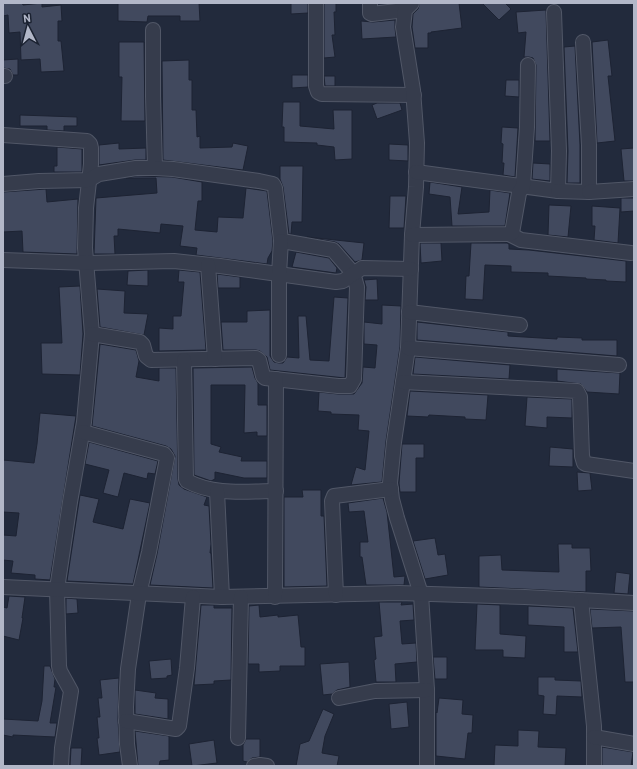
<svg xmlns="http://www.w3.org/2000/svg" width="637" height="769" font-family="Barlow,sans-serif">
	<rect width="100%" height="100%" fill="#222a3c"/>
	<g fill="#41495e" stroke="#1d2333">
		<polygon points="3,3 22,3 23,5 42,3 42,7 61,5 62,21 58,21 58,41 61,41 64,71 41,72 40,59 21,60 20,32 9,33 8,15 3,16"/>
		<polygon points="118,3 199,3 200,21 180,21 180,16 148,16 147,22 118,21"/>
		<polygon points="291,3 308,3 308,13 291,14"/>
		<polygon points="324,3 336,3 336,12 334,12 335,35 332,35 335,57 324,58"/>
		<polygon points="420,3 459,3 462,28 431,32 431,33 428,33 428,48 415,48 412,27 413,14 418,9"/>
		<polygon points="482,3 505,3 511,9 499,20"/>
		<polygon points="546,10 550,141 535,141 536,65 533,58 529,57 524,57 526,32 518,33 516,12"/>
		<polygon points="395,20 395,28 396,37 362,39 361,21 373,22"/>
		<polygon points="608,40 612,76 608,76 615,141 597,143 592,42"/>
		<polygon points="119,42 144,42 145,121 121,121 122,77 119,77"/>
		<polygon points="575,46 580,145 580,183 567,183 568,151 564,47"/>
		<polygon points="18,59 18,75 13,75 10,69 3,68 3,60"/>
		<polygon points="189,60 189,80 192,80 192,110 196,110 197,137 200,136 200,148 232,147 233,143 248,146 243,170 163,160 162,61"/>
		<polygon points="292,75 308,75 308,87 292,88"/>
		<polygon points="324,76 335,76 335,86 325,86"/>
		<polygon points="506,80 519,80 519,97 505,96"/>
		<polygon points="283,102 300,102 300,126 334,129 333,110 352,110 352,159 335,160 334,147 317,145 317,143 284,142 284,127 282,127"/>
		<polygon points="377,103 400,103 402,110 377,119 372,105"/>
		<polygon points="20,115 77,117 77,126 64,126 64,131 47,130 47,126 20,126"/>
		<polygon points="502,127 518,128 515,177 503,175 504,163 502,163 503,144 501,143"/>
		<polygon points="119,143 119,149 146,148 146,160 135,160 99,165 99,145"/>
		<polygon points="389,144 408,145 408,161 389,160"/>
		<polygon points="57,147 82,149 82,172 54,172 54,166 57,166"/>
		<polygon points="634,148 634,181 624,181 621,149"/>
		<polygon points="533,163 550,164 550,181 532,179"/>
		<polygon points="280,166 303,166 302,222 292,222 291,234 289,234 283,187 280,179"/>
		<polygon points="137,176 172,177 202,182 202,201 198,201 195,230 217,232 218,217 243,218 246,188 267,191 273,241 272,251 268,258 267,264 196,255 197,248 180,246 183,226 161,224 160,233 118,229 118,236 114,236 115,254 94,254 96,198 157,193 156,178 126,178"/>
		<polygon points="430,182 462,187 458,214 489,212 490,190 510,193 505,226 452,226 450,197 429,194"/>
		<polygon points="46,189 47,202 78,199 77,254 23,252 22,231 3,232 3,192"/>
		<polygon points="390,196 406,196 404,228 389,228"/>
		<polygon points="621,198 634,198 634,211 621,212"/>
		<polygon points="549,205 571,206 568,237 548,235"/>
		<polygon points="592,206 620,208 618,243 594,240 595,226 592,226"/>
		<polygon points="307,237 364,243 362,260 355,262 339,244 335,242"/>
		<polygon points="420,243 441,243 442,261 421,263"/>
		<polygon points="471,243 507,243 509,244 509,249 529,250 626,261 626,282 606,281 606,280 586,279 586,278 548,276 548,273 511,272 511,266 485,265 483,300 465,299 466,276 469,276"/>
		<polygon points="296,252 329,258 337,268 336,273 292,267"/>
		<polygon points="148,270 148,286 127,285 128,271"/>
		<polygon points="179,270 200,272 206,350 159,351 159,328 173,329 173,316 181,316 184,282 178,282"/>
		<polygon points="217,274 240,277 240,288 218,288"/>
		<polygon points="377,279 378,300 365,300 366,287 364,280"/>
		<polygon points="80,286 83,334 80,375 42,374 41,343 62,343 59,287"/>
		<polygon points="97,289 125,291 124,313 148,314 144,335 100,327"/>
		<polygon points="334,297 348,298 345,378 270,370 267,357 260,351 256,350 223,350 221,322 247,322 247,311 270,310 270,356 274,362 279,363 283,363 287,357 299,358 298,316 306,316 310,360 329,361"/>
		<polygon points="382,305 401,306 400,347 386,441 382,482 351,485 356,467 365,470 369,431 358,430 359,415 331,414 331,412 318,411 319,392 338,394 354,394 362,383 363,367 375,368 377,345 364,344 364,322 382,324"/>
		<polygon points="417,322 508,332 508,336 557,339 557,337 582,338 582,340 617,340 617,356 417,340"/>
		<polygon points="100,344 136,350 139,361 136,377 159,381 159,368 176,368 178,479 179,485 184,489 207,497 204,505 209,506 211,544 210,553 211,553 213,588 150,585 157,554 175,456 171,449 166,446 92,426"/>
		<polygon points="415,357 510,365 509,379 413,374"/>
		<polygon points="252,367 255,378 258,383 258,405 267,405 267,436 257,436 257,432 244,433 245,385 211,385 211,444 221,447 219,452 242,457 241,461 267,461 267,478 244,478 215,472 215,479 211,481 194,475 193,368"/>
		<polygon points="557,369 620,373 619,394 587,392 581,384 557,381"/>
		<polygon points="410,391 488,395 486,420 465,419 465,417 429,415 428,417 407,416"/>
		<polygon points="527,397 572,399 572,418 547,417 547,428 525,426"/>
		<polygon points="40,413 76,416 50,580 35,579 35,575 11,573 13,561 3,560 3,535 16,536 19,513 3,512 3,460 34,463 37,444"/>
		<polygon points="89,442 158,461 155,474 148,473 147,479 124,473 118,497 103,493 109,470 85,464"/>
		<polygon points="402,444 424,444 424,458 416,458 416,492 400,492 399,483"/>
		<polygon points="550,447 573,449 573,467 549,466"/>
		<polygon points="577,472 590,473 592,490 578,491"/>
		<polygon points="302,490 321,490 321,516 324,516 327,586 284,587 284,497 303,497"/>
		<polygon points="80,495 99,499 93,522 123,529 130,499 150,503 133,584 67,581"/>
		<polygon points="383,498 387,512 394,577 405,576 404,585 366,585 362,557 360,557 360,542 368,542 364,511 349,512 348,503"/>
		<polygon points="435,538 438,555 445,554 448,575 425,579 413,541"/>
		<polygon points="558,544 572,544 572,548 590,548 591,571 586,571 586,592 479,587 479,556 501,555 502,570 559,572"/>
		<polygon points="616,572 630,574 628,594 614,593"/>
		<polygon points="9,596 25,597 22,618 23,618 19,640 3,636 3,607 7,608"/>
		<polygon points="66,598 77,599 78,613 66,614"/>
		<polygon points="379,602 402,602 401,605 413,604 414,620 400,621 402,644 416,643 417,662 395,664 396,682 376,682 374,660 376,659 374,637 382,636"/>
		<polygon points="477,604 500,605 500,634 526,636 525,658 503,657 503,650 475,650"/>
		<polygon points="201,605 214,605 214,608 232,608 231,680 214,681 214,684 194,685"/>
		<polygon points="259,605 260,617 278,615 278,617 298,615 301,647 305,647 305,666 280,666 280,671 259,672 259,664 248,664 249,606"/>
		<polygon points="528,606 573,608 578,652 564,652 564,627 528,625"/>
		<polygon points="590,609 634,611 634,682 625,682 621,627 592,628"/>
		<polygon points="433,657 447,657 447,679 435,679"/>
		<polygon points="171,659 172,675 167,676 167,678 151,679 149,661"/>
		<polygon points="349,662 350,687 337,690 332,694 323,695 320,664"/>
		<polygon points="44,666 50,666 55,679 54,687 56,687 50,723 57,723 55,737 13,735 13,737 3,735 3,719 38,721 42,701"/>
		<polygon points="538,677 555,677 555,680 581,681 582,697 557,696 556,715 543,714 544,696 538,695"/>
		<polygon points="119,678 118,720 120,752 99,755 97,738 99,738 97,717 100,717 98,698 102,698 100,680"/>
		<polygon points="135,690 156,693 155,698 168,699 168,719 135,714"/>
		<polygon points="439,698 463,700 462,714 473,715 472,733 468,733 465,759 436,756 436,712 437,713"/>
		<polygon points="407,702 409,727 391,729 389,704"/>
		<polygon points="323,709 334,714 325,736 322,753 339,756 337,766 296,766 300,744 309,741"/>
		<polygon points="518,730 539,731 538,747 566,748 565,766 494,766 495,745 518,746"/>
		<polygon points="135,731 169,736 169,760 160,761 159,766 138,766"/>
		<polygon points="246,739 260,739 260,757 252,758 247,762 243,761 243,745"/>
		<polygon points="214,740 217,763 192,766 189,744"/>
		<polygon points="602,747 633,752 631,766 602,766"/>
		<polygon points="71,748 82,748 81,766 70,766"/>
	</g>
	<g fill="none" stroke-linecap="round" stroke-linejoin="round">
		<defs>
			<g id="minor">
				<polyline points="316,3 316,86 318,92 322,94 414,95"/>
				<polyline points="370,3 370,13 372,14 405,10"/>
				<polyline points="412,3 405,10 403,27 413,90 417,143 416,187 412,235 408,348 394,442 390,483 392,499 397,518 421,594 427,690 427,766"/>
				<polyline points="153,30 153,96 155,168"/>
				<polyline points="3,76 5,76"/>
				<polyline points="3,135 87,141 90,144 91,148 91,164 86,208 85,248 92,334 84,422 70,502 57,589 59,666 60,671 71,691 62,748 61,766"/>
				<polyline points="416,172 558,191 559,151 554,12"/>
				<polyline points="3,184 39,181 89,180 99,174 136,168 155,168 173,169 259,181 273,184 275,188 281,240 282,241 333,250 353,273 357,287 354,379 350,386 338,386 265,378 263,376 259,360 256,358 151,360 146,356 143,345 140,342 92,334"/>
				<polyline points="558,191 589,192 589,145 583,42"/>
				<polyline points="589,192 634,189"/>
				<polyline points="509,234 521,240 631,253"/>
				<polyline points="412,235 509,234 512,233 519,193 523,186 527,127 528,65"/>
				<polyline points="3,260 87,263 174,261 220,266 336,282 343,281 362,268 411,269"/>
				<polyline points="208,265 215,359"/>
				<polyline points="409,312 520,325"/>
				<polyline points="408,348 619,365"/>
				<polyline points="279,355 279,274 281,241"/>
				<path d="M184 360 186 479 187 481C215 496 247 491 276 491"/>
				<polyline points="403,382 577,391 580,397 582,456 584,463 586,464 634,471"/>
				<polyline points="83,432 164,454 167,458 149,552 139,594 128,669 126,707 127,744 130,766"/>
				<polyline points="217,491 222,597"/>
				<polyline points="3,587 222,597 399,593 525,597 634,603"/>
				<polyline points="336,595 332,501 334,496 391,489"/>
				<polyline points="275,597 276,379"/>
				<polyline points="581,600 594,726 594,766"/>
				<polyline points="339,698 375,691 427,690"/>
				<polyline points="126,721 176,729 179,726 187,668 193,597"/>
				<polyline points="594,737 634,744"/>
				<polyline points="238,738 241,597"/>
				<polyline points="254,766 260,765 267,766"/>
			</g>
		</defs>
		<use href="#minor" stroke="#515767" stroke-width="16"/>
		<use href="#minor" stroke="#363c4c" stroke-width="14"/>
	</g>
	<rect width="637" height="769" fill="none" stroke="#b2b7c8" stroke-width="8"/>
	<g transform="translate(28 28) rotate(354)" stroke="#1b2231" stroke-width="3" paint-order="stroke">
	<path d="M0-3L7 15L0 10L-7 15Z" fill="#b2b7c8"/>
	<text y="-6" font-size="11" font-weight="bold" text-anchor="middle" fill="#b2b7c8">N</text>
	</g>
</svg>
